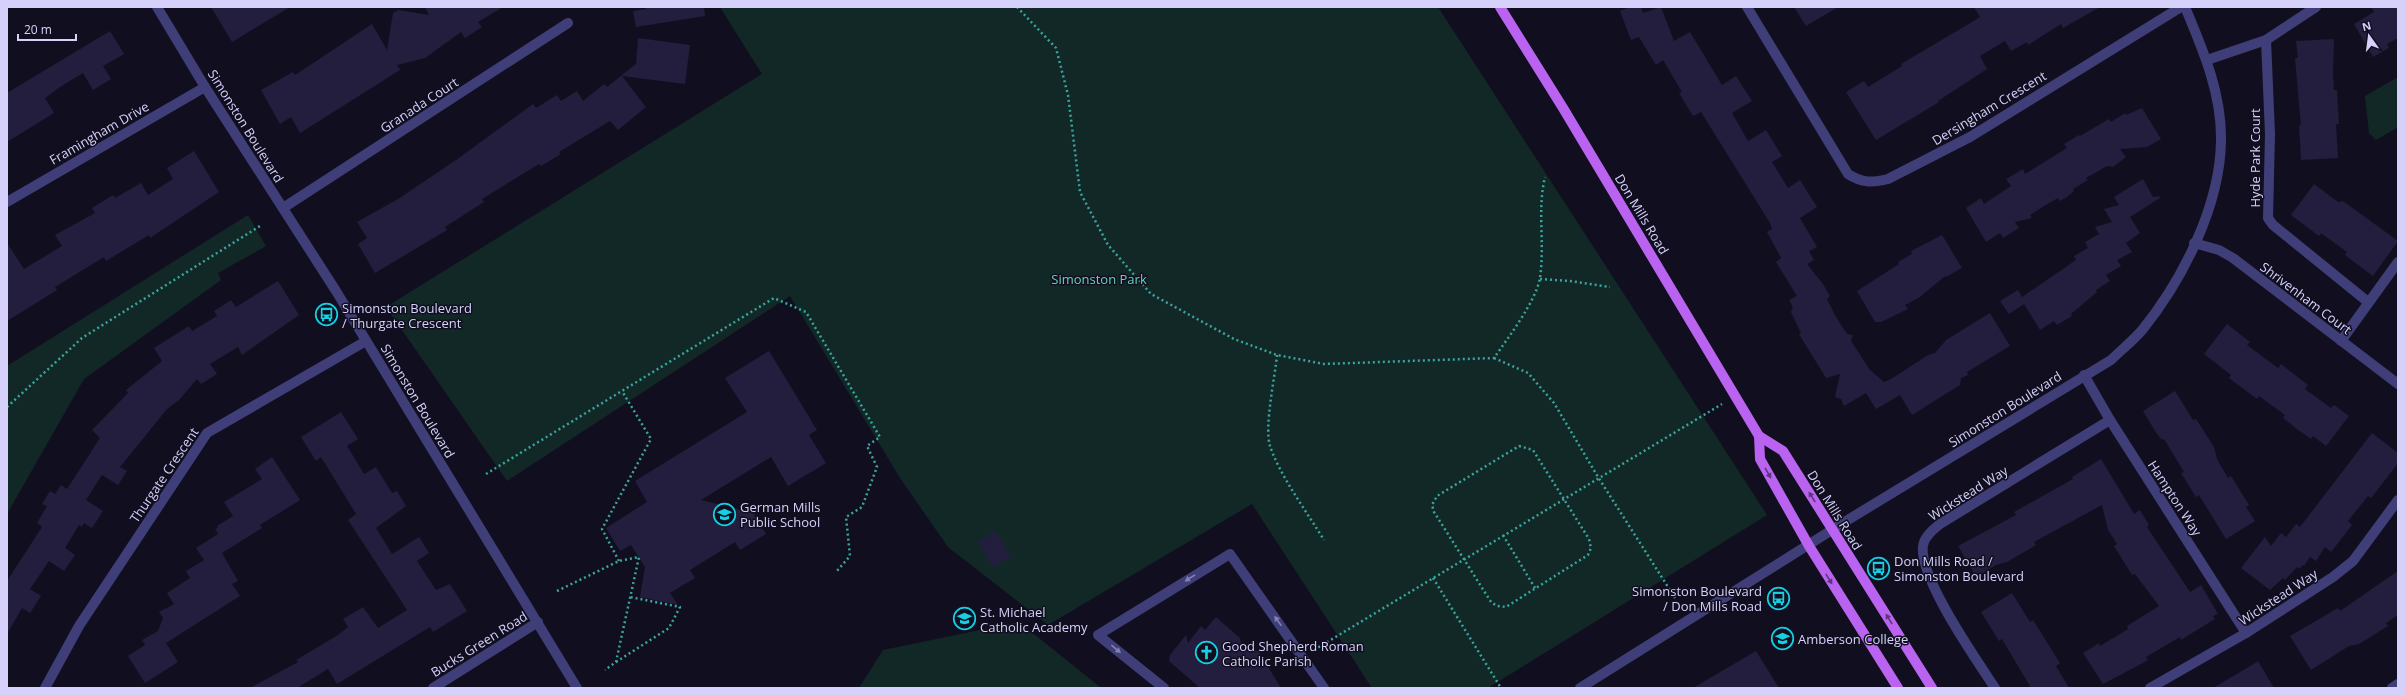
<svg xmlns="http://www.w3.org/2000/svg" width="2405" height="695" font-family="'Open Sans',sans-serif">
	<rect width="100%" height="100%" fill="#110f1f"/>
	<g fill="#122827">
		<polygon points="720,7 1438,7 1767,515 1488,688 1372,688 1252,504 1048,625 948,547 900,478 790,296 507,481 386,307 762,74"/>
		<polygon points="2398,77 2398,127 2376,140 2369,133 2365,96"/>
		<polygon points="248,215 266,246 218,273 221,280 84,379 7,514 7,366"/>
		<polygon points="1019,622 1100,687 859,688 883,650"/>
	</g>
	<g fill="#231d3e">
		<polygon points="211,7 290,7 232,42"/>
		<polygon points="425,7 503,7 478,22 482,27 465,38 461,32 425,58 397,65 400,70 300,133 291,117 280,124 261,90 293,72 295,75 372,24 387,50 393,13 398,10 429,15"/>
		<polygon points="646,7 704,7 705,16 636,27 633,11 646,9"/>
		<polygon points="1630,7 1641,7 1643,13 1661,7 1674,41 1690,32 1722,85 1736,76 1752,101 1732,113 1748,141 1766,130 1782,156 1772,162 1788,188 1800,180 1817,207 1800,218 1817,247 1809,251 1814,260 1807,264 1823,284 1830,296 1827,299 1836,317 1847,334 1853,335 1851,341 1870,370 1884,382 1891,379 1928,355 1935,353 1946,340 1990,313 2010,346 1967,372 1968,375 1961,378 1960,385 1912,415 1900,395 1876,409 1866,393 1844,406 1841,399 1835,397 1840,374 1826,378 1799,334 1801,333 1791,312 1793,307 1789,300 1797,296 1776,262 1781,258 1767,232 1772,229 1770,223 1701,112 1693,116 1679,93 1682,92 1663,60 1656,65 1639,37 1631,40 1620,11"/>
		<polygon points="1794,7 1838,7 1806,26"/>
		<polygon points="1974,7 2100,7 2063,28 2061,24 2028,45 2027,42 2011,51 2005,41 1980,56 1987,69 1938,101 1939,102 1876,140 1846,92 1864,81 1868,87 1902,66 1901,64 1977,19 1980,17"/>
		<polygon points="2371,7 2398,7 2398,38 2387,44 2389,48 2373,57 2354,24 2374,12"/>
		<polygon points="110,31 124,54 103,66 111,79 93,90 83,73 60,87 45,98 54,113 7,142 7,93"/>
		<polygon points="638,38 690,45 685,84 622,76 646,107 618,130 610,121 559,152 561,154 541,166 539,164 482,199 484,202 445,227 447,230 375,273 358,244 367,238 357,222 398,199 456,160 533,104 536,108 557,95 561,101 577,91 583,101 604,84 607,87 636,64"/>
		<polygon points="2334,39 2333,73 2334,90 2337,90 2339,124 2336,124 2338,158 2301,160 2299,125 2301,126 2295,58 2298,58 2296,41"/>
		<polygon points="2142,108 2161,139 2147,147 2120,149 2126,157 2113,167 2107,166 2086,178 2088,180 2073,189 2074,191 2067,197 2060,201 2058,198 2044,206 2030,215 2032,218 2015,222 2019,228 2003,238 2000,233 1986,242 1966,208 1981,198 1984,204 2011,186 2006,179 2023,169 2025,174 2067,148 2064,144 2079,135 2080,136 2109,119 2111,122 2125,113 2126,115"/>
		<polygon points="194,151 219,192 150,238 149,235 106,261 104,257 55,287 57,290 7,321 7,243 24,269 62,246 55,235 95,213 92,208 113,195 115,198 141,183 148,195 173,179 167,168"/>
		<polygon points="2143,179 2153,197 2159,196 2160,198 2130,217 2140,233 2126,243 2132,252 2117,260 2121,266 2106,275 2110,281 2096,290 2097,292 2071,314 2072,316 2057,325 2054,321 2040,330 2024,304 2009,314 2000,301 2018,290 2022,297 2076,260 2074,256 2088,248 2085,242 2099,234 2095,227 2112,222 2104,209 2119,205 2114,197"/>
		<polygon points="2314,184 2338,202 2343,201 2398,241 2373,276 2345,255 2347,252 2321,233 2319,236 2291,215"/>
		<polygon points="1942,235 1962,268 1946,277 1945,276 1920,297 1905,305 1908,309 1881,322 1875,322 1857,291 1899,264 1898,262 1912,254 1911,251"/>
		<polygon points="278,281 299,315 242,355 238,347 210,364 217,374 201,384 197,379 179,400 167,409 120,467 127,471 118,485 102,475 86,500 103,511 92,528 84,523 82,527 79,525 65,548 75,555 64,571 49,561 30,589 41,596 30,613 22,608 7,634 7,581 42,527 37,523 47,506 42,504 50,491 55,494 61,485 67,489 100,438 92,430 128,393 126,390 162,361 154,348 189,326 192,331 217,316 214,311 231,300 236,307"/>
		<polygon points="2227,324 2250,342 2247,345 2278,368 2281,364 2308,385 2305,389 2331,408 2334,405 2349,416 2326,446 2313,436 2311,439 2297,429 2283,418 2285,415 2259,396 2257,399 2229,378 2231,375 2204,354"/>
		<polygon points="769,351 817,430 809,435 826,463 788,486 771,457 701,500 753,513 766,534 740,550 735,542 690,570 695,578 670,593 678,605 640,597 645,567 631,545 620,551 606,528 647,502 635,481 747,412 725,378"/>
		<polygon points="2175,391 2193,420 2196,419 2214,447 2217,459 2228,478 2231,476 2249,505 2246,507 2255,521 2226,539 2199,495 2196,497 2181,473 2184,472 2164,439 2162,440 2157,434 2143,411"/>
		<polygon points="341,412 358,439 347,446 364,474 376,467 392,493 397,491 406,506 376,528 392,554 419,537 429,553 417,561 436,590 450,584 467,611 433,632 430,627 337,684 328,669 297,688 250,688 298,662 296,660 338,635 348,627 343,619 363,607 378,628 407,610 348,520 356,514 321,457 316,461 301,437"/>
		<polygon points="2372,433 2398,453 2398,463 2376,492 2371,498 2368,496 2348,521 2352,525 2331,552 2325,547 2316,561 2310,557 2304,566 2303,565 2299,569 2297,567 2285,580 2283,578 2270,590 2241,568 2265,537 2271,546 2281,533 2286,537 2296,524 2300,527"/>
		<polygon points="272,457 300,500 260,525 262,528 222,553 238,581 232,584 240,596 166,643 178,662 145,683 128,656 145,645 142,640 158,631 163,618 159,612 174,604 167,593 190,578 186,571 204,560 196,548 218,534 215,529 218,528 217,526 233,516 224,502 262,479 255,469"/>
		<polygon points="2101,459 2134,514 2140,510 2149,525 2147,527 2190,592 2201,585 2218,614 2213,616 2215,619 2197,630 2181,640 2180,637 2146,657 2148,660 2141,664 2103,684 2083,653 2099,643 2100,646 2128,629 2127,626 2159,606 2135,574 2132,575 2114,546 2117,544 2108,530 2102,505 2034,542 2036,545 2007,562 1996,565 1976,577 1958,546 2016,515 2014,512 2073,479 2072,477"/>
		<polygon points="995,531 1011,556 993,567 978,542"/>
		<polygon points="2398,571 2398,615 2386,623 2388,626 2359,644 2349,646 2311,670 2290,636 2338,608 2340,611"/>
		<polygon points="2012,593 2030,622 2033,620 2060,663 2056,666 2069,688 2031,688 2002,639 1999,641 1981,612"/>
		<polygon points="1216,617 1240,638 1243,651 1253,649 1259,652 1281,688 1200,688 1169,661 1170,655 1186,635 1188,643 1201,626 1205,630"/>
		<polygon points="1756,651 1779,688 1693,688"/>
		<polygon points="2258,661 2274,688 2213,688 2252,665"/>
	</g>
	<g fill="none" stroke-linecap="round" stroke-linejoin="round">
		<g stroke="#39a69e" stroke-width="2.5" stroke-dasharray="2 3" stroke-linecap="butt">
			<path d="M1017 7 1056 48 1068 95 1080 192 1108 245 1151 294 1234 339 1277 355 1324 364 1494 358C1508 338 1536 301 1540 278 1545 244 1537 210 1545 177"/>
			<polyline points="1540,279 1570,281 1610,287"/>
			<path d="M1277 355C1275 377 1264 427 1270 446 1279 474 1308 514 1324 540"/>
			<polyline points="1494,358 1528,373 1554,403 1598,477 1675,598"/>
			<polyline points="7,407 82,338 260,226"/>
			<polygon points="1519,446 1533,450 1589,539 1591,548 1588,555 1506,607 1497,606 1491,602 1434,512 1432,505 1437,496"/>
			<polyline points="486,474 774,298 806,312 880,437 867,446 877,467 862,507 846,517 850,556 836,572"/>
			<polyline points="1503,535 1535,588"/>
			<polyline points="619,561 602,529 651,439 622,391"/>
			<polyline points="1433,578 1501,688"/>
			<polyline points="557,591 619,561 639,557 616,662 605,670"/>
			<polyline points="1314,650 1722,404"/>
			<polyline points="616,662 669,628 680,607 630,597"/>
		</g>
		<g stroke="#403e79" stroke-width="10">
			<polyline points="157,7 205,87 336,291 577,688"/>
			<path d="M1747 7 1848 174C1862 183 1872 183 1888 179L1970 137 2181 7"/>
			<polyline points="2266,40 2270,134 2268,218 2273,225 2368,302"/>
			<polyline points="2207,60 2266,40 2316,7"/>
			<polyline points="7,202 205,87"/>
			<polyline points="283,208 568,23"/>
			<polyline points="2194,243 2219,250 2233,258 2398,384"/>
			<polyline points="2341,341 2398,262"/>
			<polyline points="2084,375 2110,420 2246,633"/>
			<polyline points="45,688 79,626 207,433 366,341"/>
			<polyline points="433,688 538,622"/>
			<polyline points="1164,688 1098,635 1230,554 1324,688"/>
			<path d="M1580 688 1851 518 2111 360C2121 350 2134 340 2143 329 2183 279 2220 206 2221 141 2222 94 2203 50 2185 7"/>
			<path d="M1995 688C1978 662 1913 570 1924 542 1927 534 1934 529 1940 524L2110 420"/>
			<polyline points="2150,688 2246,633 2333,577 2353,561 2398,500"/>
			<polyline points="2392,688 2398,684"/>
		</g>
		<g stroke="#b963f0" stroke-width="10">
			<polyline points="1500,7 1563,108 1759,436 1783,451 1932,688"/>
			<polyline points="1759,436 1760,459 1809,546 1898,688"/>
		</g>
	</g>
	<defs><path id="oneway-solid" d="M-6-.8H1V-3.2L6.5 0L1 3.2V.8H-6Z"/></defs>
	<g fill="#5d357d">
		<use href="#oneway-solid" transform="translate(1768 473) rotate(60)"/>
		<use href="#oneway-solid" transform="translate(1812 497) rotate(-122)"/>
		<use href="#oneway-solid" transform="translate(1829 579) rotate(58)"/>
		<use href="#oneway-solid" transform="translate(1889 619) rotate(-122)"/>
	</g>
	<g fill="#8380b4">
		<use href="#oneway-solid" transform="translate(1190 578) rotate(148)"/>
		<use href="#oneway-solid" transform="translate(1278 621) rotate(-125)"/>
		<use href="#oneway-solid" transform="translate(1116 649) rotate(39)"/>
	</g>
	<defs>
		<symbol id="bus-ring" viewBox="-11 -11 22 22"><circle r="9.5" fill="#110f1f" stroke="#16d0e2" stroke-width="1.5"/><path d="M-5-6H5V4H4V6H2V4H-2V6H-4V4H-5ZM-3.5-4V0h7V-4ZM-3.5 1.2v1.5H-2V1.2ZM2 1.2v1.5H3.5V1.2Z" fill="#16d0e2"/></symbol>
		<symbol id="school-ring" viewBox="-11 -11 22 22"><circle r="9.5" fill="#110f1f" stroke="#16d0e2" stroke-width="1.5"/><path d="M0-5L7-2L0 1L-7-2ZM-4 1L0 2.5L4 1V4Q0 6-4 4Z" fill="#16d0e2"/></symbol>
		<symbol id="church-ring" viewBox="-11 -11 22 22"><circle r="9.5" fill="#110f1f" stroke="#16d0e2" stroke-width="1.5"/><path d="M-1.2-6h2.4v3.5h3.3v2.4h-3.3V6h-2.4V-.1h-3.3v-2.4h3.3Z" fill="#16d0e2"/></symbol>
	</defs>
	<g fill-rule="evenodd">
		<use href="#bus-ring" x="314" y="302" width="25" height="25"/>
		<use href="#school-ring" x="712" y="502" width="25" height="25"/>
		<use href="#bus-ring" x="1866" y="556" width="25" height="25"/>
		<use href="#bus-ring" x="1766" y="586" width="25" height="25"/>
		<use href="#school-ring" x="952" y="606" width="25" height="25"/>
		<use href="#school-ring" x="1770" y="626" width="25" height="25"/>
		<use href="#church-ring" x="1194" y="640" width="25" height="25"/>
	</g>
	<g text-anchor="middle" stroke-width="3" stroke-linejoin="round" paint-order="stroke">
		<g font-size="13" fill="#d5d1fb" stroke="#110f1f">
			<text transform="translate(419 105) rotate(-33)" y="5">Granada Court</text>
			<text transform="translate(1989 108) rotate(-31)" y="5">Dersingham Crescent</text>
			<text transform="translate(246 126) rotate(58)" y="5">Simonston Boulevard</text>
			<text transform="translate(99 133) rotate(-30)" y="5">Framingham Drive</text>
			<text transform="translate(2255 158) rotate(-90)" y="5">Hyde Park Court</text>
			<text transform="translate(1642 214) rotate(59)" y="5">Don Mills Road</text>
			<text transform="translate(2306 298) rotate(37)" y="5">Shrivenham Court</text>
			<text transform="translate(418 401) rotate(59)" y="5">Simonston Boulevard</text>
			<text transform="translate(2005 409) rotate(-32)" y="5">Simonston Boulevard</text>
			<text transform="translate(164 475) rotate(-56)" y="5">Thurgate Crescent</text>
			<text transform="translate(1968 493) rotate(-32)" y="5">Wickstead Way</text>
			<text transform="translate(2175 498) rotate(57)" y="5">Hampton Way</text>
			<text transform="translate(1835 510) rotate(58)" y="5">Don Mills Road</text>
			<text transform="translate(2278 597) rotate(-33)" y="5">Wickstead Way</text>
			<text transform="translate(479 644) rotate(-32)" y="5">Bucks Green Road</text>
		</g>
		<g font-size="13" fill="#65d3b6" stroke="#110f1f">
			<text x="1099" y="284">Simonston Park</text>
		</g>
		<g font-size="13" fill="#d5d1fb" stroke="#110f1f" text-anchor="start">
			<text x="342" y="313">Simonston Boulevard<tspan x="342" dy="15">/ Thurgate Crescent</tspan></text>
			<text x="740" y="512">German Mills<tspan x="740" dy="15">Public School</tspan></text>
			<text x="1894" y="566">Don Mills Road /<tspan x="1894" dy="15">Simonston Boulevard</tspan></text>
			<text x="1762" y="596" text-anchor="end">Simonston Boulevard<tspan x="1762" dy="15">/ Don Mills Road</tspan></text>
			<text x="980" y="617">St. Michael<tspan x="980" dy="15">Catholic Academy</tspan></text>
			<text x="1798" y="644">Amberson College</text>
			<text x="1222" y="651">Good Shepherd Roman<tspan x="1222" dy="15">Catholic Parish</tspan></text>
		</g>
	</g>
	<rect width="2405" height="695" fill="none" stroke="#d5d1fb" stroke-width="16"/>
	<g transform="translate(2369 36) rotate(346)" stroke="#110f1f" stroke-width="3" paint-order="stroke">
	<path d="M0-3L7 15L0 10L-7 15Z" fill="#d5d1fb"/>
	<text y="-6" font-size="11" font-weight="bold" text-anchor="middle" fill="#d5d1fb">N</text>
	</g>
	<path d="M18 34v6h58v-6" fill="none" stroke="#d5d1fb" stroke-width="2"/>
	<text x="24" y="34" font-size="12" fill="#d5d1fb" stroke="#110f1f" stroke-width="3" paint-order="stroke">20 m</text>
</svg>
